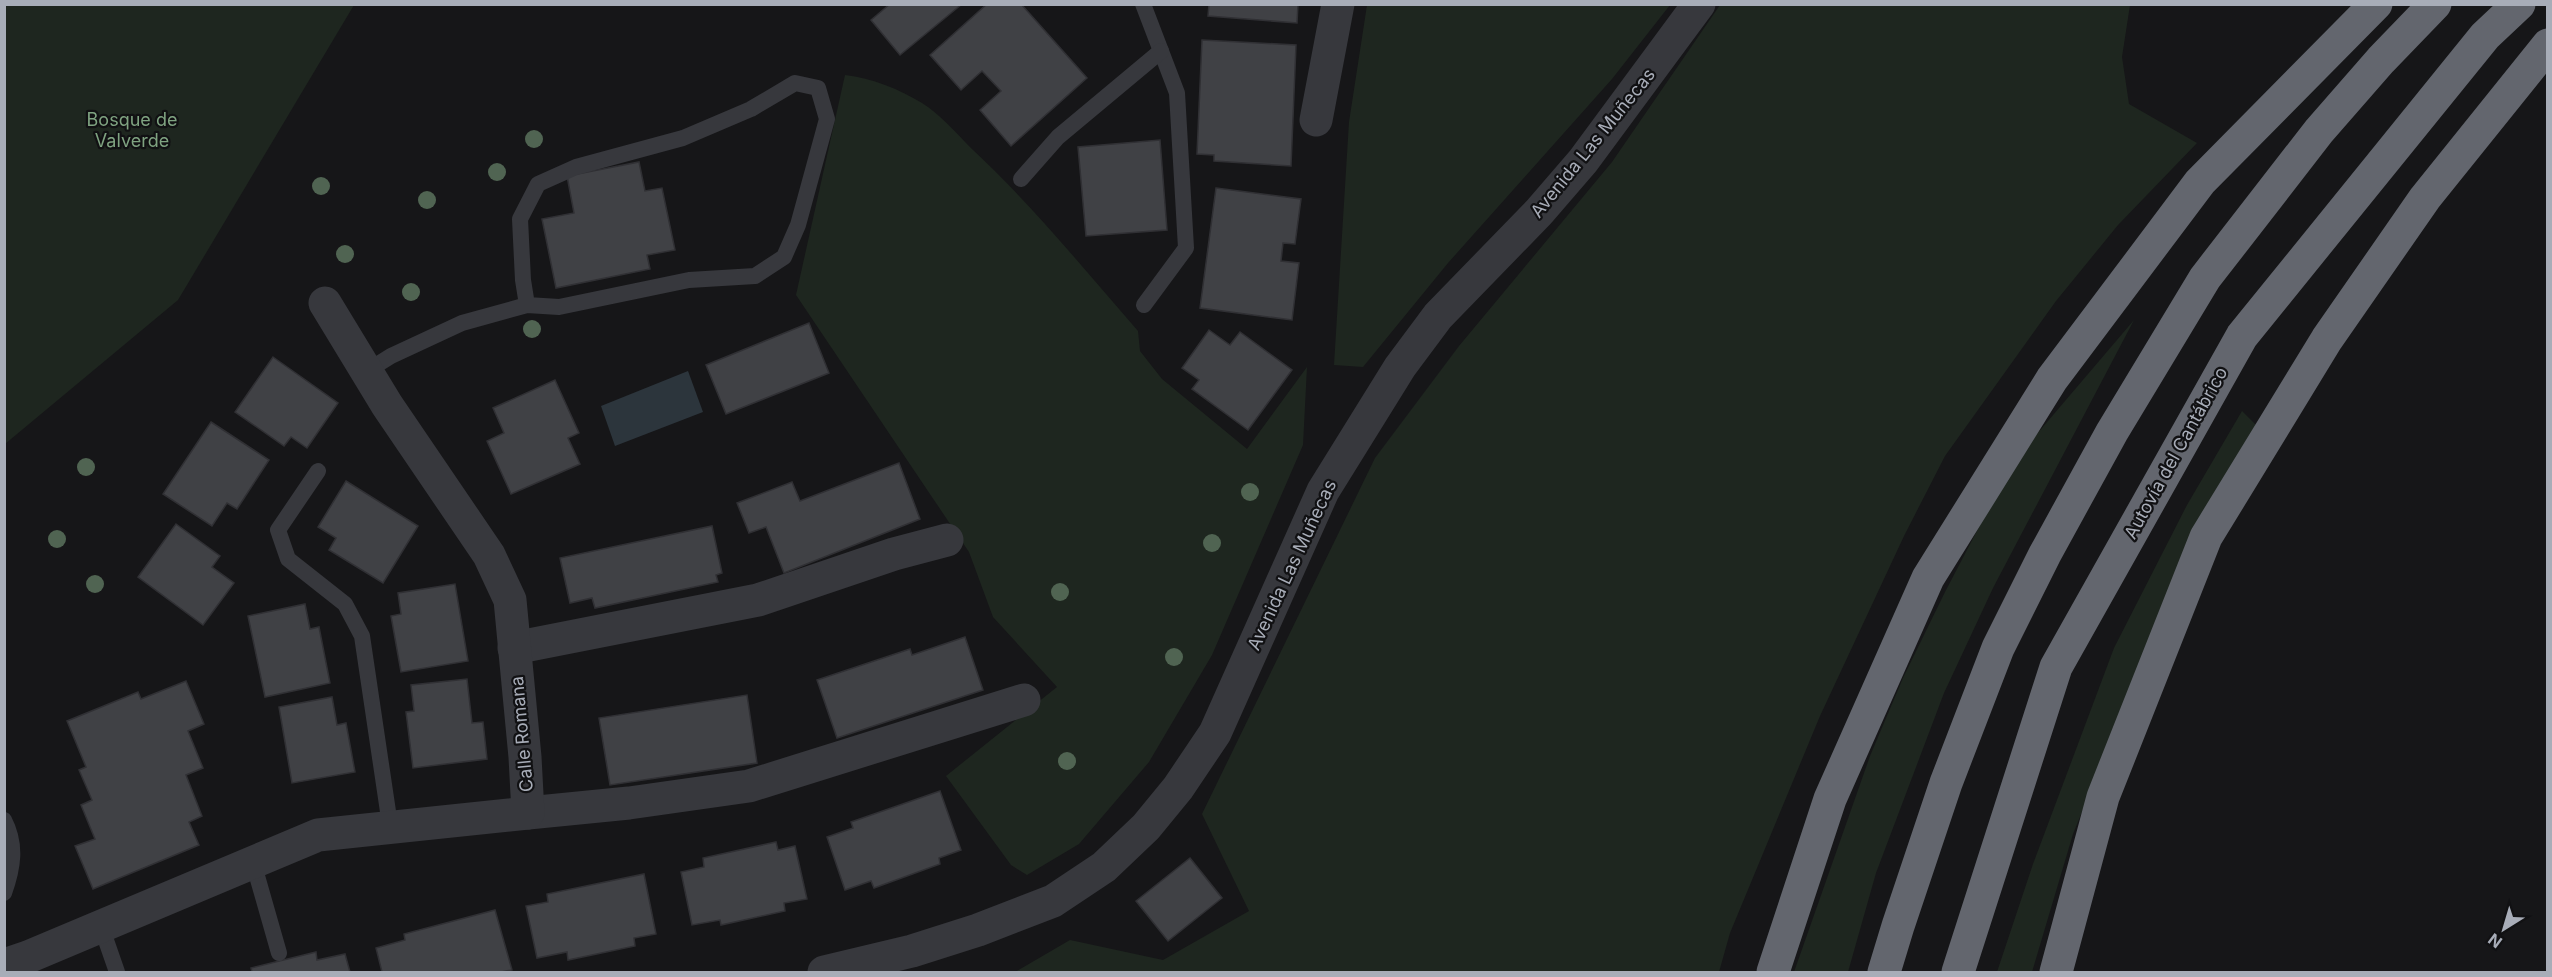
<svg xmlns="http://www.w3.org/2000/svg" width="2552" height="977" font-family="Inter,sans-serif">
	<rect width="100%" height="100%" fill="#161618"/>
	<g fill="#1e261f">
		<polygon points="5,4 354,5 178,300 5,444"/>
		<polygon points="1367,5 1670,5 1612,79 1448,263 1363,367 1334,365 1349,122"/>
		<polygon points="1720,5 2130,5 2122,57 2129,104 2197,143 2118,225 2056,301 1945,456 1904,536 1820,716 1730,933 1719,972 1015,972 1070,940 1163,960 1249,911 1202,814 1375,458 1459,346 1612,162"/>
		<path d="M845 75C872 78 899 89 922 103 940 114 957 134 972 149 1032 205 1084 269 1138 331L1140 351 1162 379 1247 449 1307 367 1303 445 1212 655 1149 762 1079 844 1027 875 1011 865 946 776 1057 687 993 617 969 552 796 295Z"/>
		<polygon points="2134,320 1993,588 1944,693 1876,873 1848,972 1794,972 1870,756 1903,678 1945,592 2013,462"/>
		<polygon points="2242,411 2256,425 2169,598 2073,834 2032,972 1997,972 2033,864 2114,648 2187,505"/>
	</g>
	<polygon fill="#2c353c" points="688,371 703,412 615,446 601,406"/>
	<g fill="#404145" stroke="#303034" stroke-width="1.5">
		<polygon points="962,4 900,55 871,20 890,4"/>
		<polygon points="987,4 1021,4 1087,78 1011,146 980,110 1001,91 982,71 961,90 930,55"/>
		<polygon points="1209,4 1298,4 1297,23 1208,16"/>
		<polygon points="1202,40 1296,45 1291,166 1214,161 1214,155 1197,154"/>
		<polygon points="1160,140 1167,230 1086,236 1078,147"/>
		<polygon points="639,162 645,191 662,188 675,250 647,255 650,269 556,288 542,219 574,213 567,176"/>
		<polygon points="1216,188 1301,199 1295,244 1283,243 1281,261 1299,263 1292,320 1200,308"/>
		<polygon points="809,323 829,373 726,414 706,365"/>
		<polygon points="1209,330 1230,345 1240,332 1292,370 1248,430 1192,389 1199,380 1182,368"/>
		<polygon points="273,357 338,403 307,448 291,437 284,446 235,412"/>
		<polygon points="555,380 579,433 568,438 580,464 511,494 487,441 504,433 493,408"/>
		<polygon points="211,422 269,460 237,509 227,503 212,526 163,494"/>
		<polygon points="899,463 920,519 784,573 766,527 749,533 737,503 792,482 800,501"/>
		<polygon points="346,481 418,526 383,583 329,550 336,538 318,527"/>
		<polygon points="176,524 220,556 212,567 234,583 203,625 138,577"/>
		<polygon points="712,526 722,573 716,575 718,582 595,608 592,598 570,603 560,558"/>
		<polygon points="455,584 468,661 401,672 391,616 401,614 398,593"/>
		<polygon points="305,604 310,629 319,627 330,683 265,697 248,616"/>
		<polygon points="965,637 983,690 837,738 817,680 910,649 912,655"/>
		<polygon points="467,679 472,723 483,722 487,759 413,768 406,712 414,711 411,685"/>
		<polygon points="186,681 204,724 188,731 203,768 186,775 202,816 189,822 199,845 93,889 75,846 95,839 81,805 92,800 79,770 86,767 67,721 138,692 141,699"/>
		<polygon points="747,695 757,763 610,785 599,718"/>
		<polygon points="332,697 337,725 346,723 355,772 292,783 279,707"/>
		<polygon points="940,791 961,850 939,858 940,864 874,888 871,881 845,890 827,837 853,828 851,822"/>
		<polygon points="776,842 778,850 795,846 807,899 784,903 785,911 721,925 720,920 692,925 681,872 704,867 703,858"/>
		<polygon points="1190,858 1222,898 1168,941 1136,901"/>
		<polygon points="644,874 656,934 634,938 635,946 568,960 567,952 537,958 526,906 548,902 547,894"/>
		<polygon points="495,910 512,970 501,972 382,972 376,948 405,940 404,934"/>
		<polygon points="316,952 317,960 345,954 350,972 252,972 251,968"/>
	</g>
	<g fill="none" stroke-linecap="round" stroke-linejoin="round">
		<g stroke="#37383d" stroke-width="16">
			<polyline points="1143,4 1177,93 1186,248 1144,305"/>
			<polyline points="1021,179 1058,137 1161,51"/>
			<polyline points="367,371 391,356 462,323 527,305 559,307 689,280 755,276 784,257 798,225 827,119 818,88 795,83 751,109 683,138 576,167 538,184 520,219 523,280 527,305"/>
			<polyline points="318,471 278,530 288,559 345,604 362,636 390,825"/>
			<path d="M4 820C17 845 13 868 4 893"/>
			<polyline points="253,862 279,953"/>
			<polyline points="101,926 117,972"/>
		</g>
		<g stroke="#37383d" stroke-width="33">
			<polyline points="1316,120 1338,4"/>
			<polyline points="514,648 758,600 894,554 947,540"/>
			<polyline points="528,813 629,803 749,786 1024,700"/>
			<polyline points="4,965 28,957 318,835 528,813 525,757 510,600 489,555 387,405 325,303"/>
		</g>
		<polyline stroke="#37383d" stroke-width="33" points="824,972 912,951 978,930 1053,901 1104,867 1146,827 1178,788 1215,733 1323,491 1400,367 1438,316 1539,212 1583,161 1699,4"/>
		<g stroke="#63666e" stroke-width="33">
			<polyline points="1773,972 1830,799 1928,578 2052,379 2200,182 2376,4"/>
			<polyline points="1884,972 1898,926 1946,783 1998,648 2045,554 2112,432 2205,278 2319,131 2381,60 2435,4"/>
			<polyline points="1958,972 2056,667 2242,336 2485,36 2519,4"/>
			<polyline points="2056,972 2103,797 2206,537 2327,339 2425,198 2548,45"/>
		</g>
	</g>
	<g fill="#506452">
		<circle cx="534" cy="139" r="9"/>
		<circle cx="497" cy="172" r="9"/>
		<circle cx="321" cy="186" r="9"/>
		<circle cx="427" cy="200" r="9"/>
		<circle cx="345" cy="254" r="9"/>
		<circle cx="411" cy="292" r="9"/>
		<circle cx="532" cy="329" r="9"/>
		<circle cx="86" cy="467" r="9"/>
		<circle cx="1250" cy="492" r="9"/>
		<circle cx="57" cy="539" r="9"/>
		<circle cx="1212" cy="543" r="9"/>
		<circle cx="95" cy="584" r="9"/>
		<circle cx="1060" cy="592" r="9"/>
		<circle cx="1174" cy="657" r="9"/>
		<circle cx="1067" cy="761" r="9"/>
	</g>
	<g text-anchor="middle" stroke-width="4.5" stroke-linejoin="round" paint-order="stroke">
		<g font-size="18" fill="#7fa381" stroke="#111113">
			<text x="132" y="126">Bosque de<tspan x="132" dy="21">Valverde</tspan></text>
		</g>
		<g font-size="18" fill="#a8adb8" stroke="#111113">
			<text transform="translate(1593 143) rotate(-51)" y="6">Avenida Las Muñecas</text>
			<text transform="translate(2176 453) rotate(-61)" y="6">Autovía del Cantábrico</text>
			<text transform="translate(1292 565) rotate(-65)" y="6">Avenida Las Muñecas</text>
			<text transform="translate(522 734) rotate(-95)" y="6">Calle Romana</text>
		</g>
	</g>
	<rect width="2552" height="977" fill="none" stroke="#a8adb8" stroke-width="12"/>
	<g transform="translate(2504 929) rotate(217)" stroke="#111113" stroke-width="4.5" paint-order="stroke">
	<path d="M0-4.5L10 22L0 15L-10 22Z" fill="#a8adb8"/>
	<text y="-9" font-size="16" font-weight="bold" text-anchor="middle" fill="#a8adb8">N</text>
	</g>
</svg>
